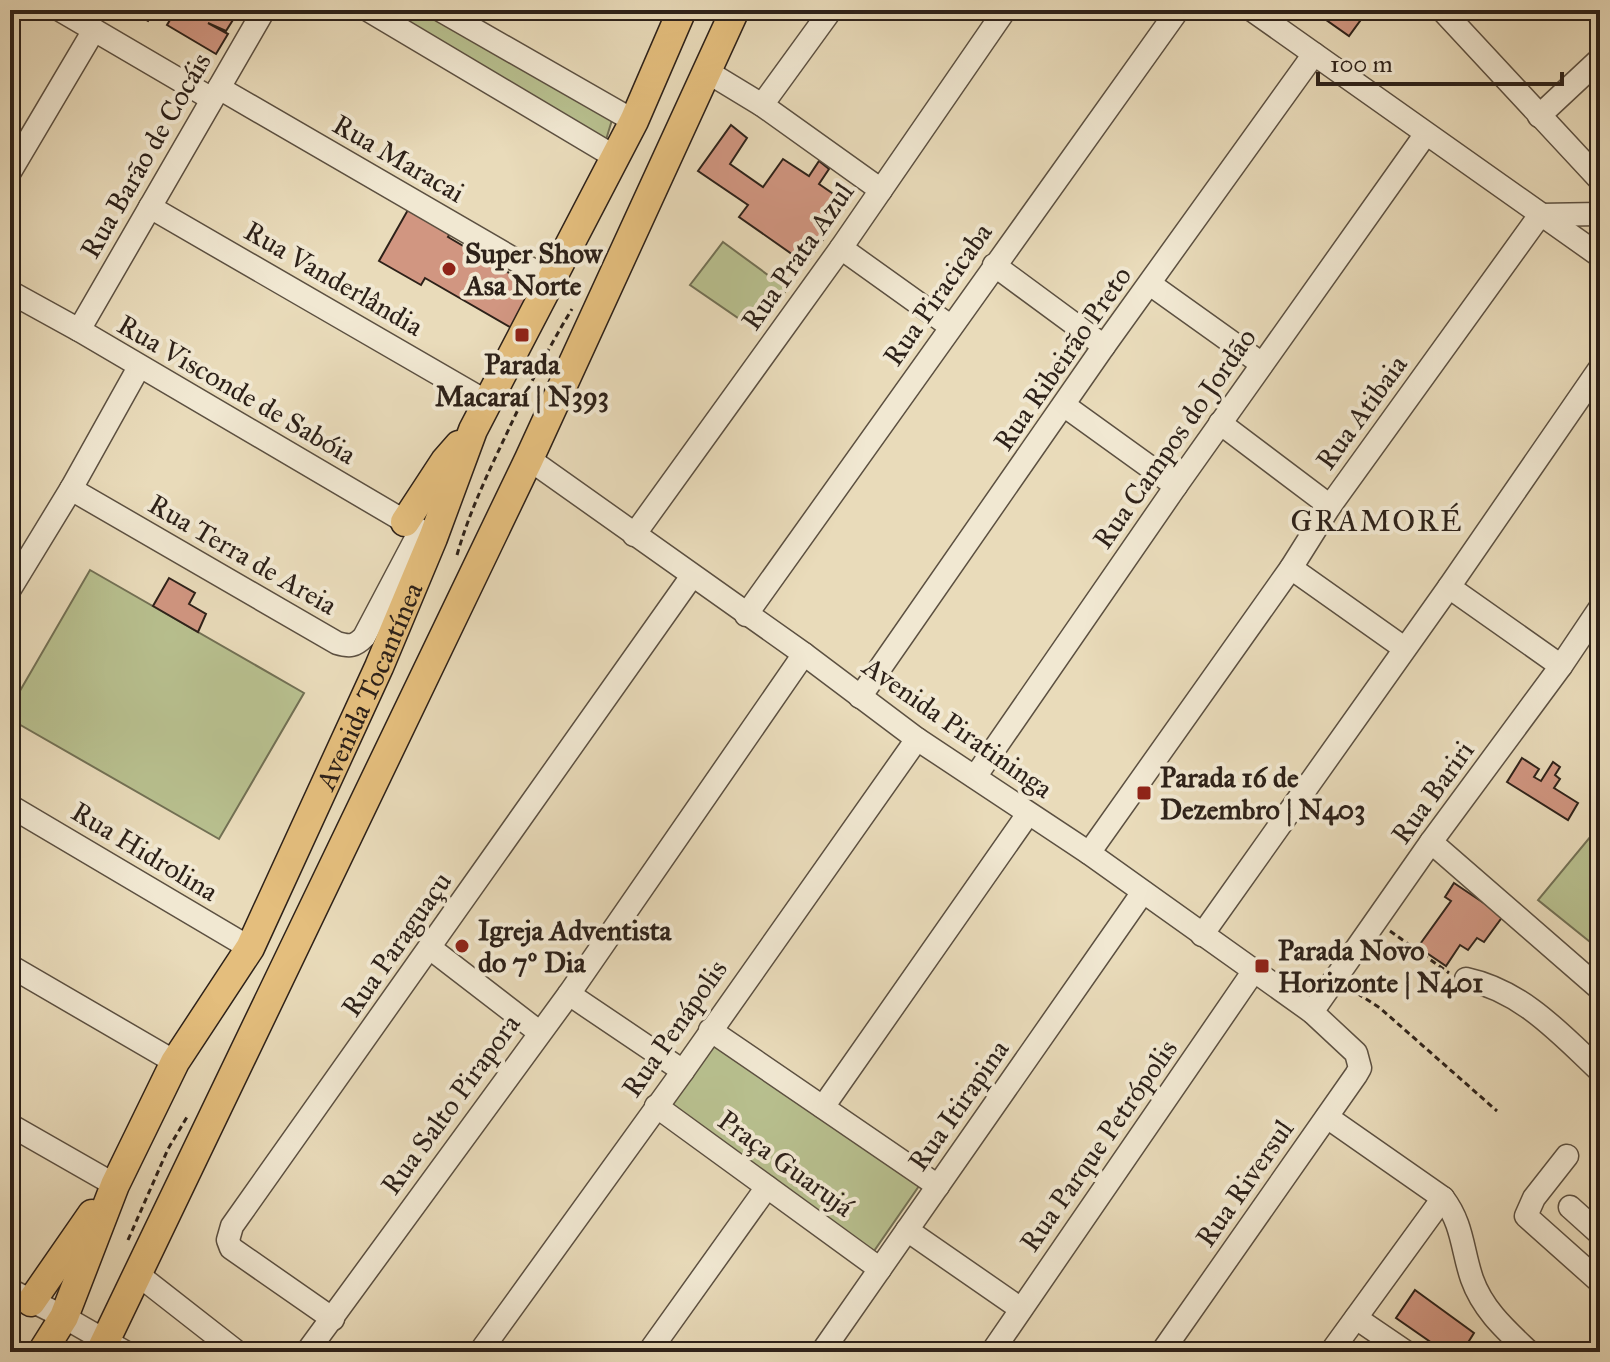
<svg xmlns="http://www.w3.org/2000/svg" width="1610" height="1362" font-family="'IM FELL Great Primer',serif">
	<rect width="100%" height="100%" fill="#e9dbba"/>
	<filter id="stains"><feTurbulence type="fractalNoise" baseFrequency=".0025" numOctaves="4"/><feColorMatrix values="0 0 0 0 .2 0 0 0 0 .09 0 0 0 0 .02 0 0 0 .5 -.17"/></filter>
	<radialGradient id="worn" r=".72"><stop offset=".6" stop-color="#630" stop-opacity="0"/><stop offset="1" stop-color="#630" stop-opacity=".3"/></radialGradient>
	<g fill="#b8c08f" stroke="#727054" stroke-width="2">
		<polygon points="378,10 427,10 612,120 605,143"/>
		<polygon points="723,242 787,289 757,331 690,285"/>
		<polygon points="90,570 304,693 219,839 10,719 10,708"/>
		<polygon points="1600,825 1600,950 1538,900"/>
		<polygon points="709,1042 919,1186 874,1251 664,1108"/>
	</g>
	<g fill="#d19681" stroke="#2d2119" stroke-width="2">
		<polygon points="129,10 155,10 148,21"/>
		<polygon points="176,10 183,10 193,16 195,11 193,10 238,12 226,31 208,23 228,34 216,54 167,25"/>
		<polygon points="1312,10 1368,10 1349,36"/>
		<polygon points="731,125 747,138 730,164 763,187 783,159 809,176 819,161 829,169 819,184 848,204 806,264 739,217 748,205 698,171"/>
		<polygon points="409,208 451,232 448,237 538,290 515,330 425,278 421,285 379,261"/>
		<polygon points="169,578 195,593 189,604 206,614 198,632 153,606"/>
		<polygon points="1522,758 1539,769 1534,777 1541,781 1553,762 1560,767 1555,775 1560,779 1554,788 1578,803 1568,820 1507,782"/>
		<polygon points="1454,883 1503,916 1484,942 1477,938 1468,950 1460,945 1446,966 1418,947 1451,901 1445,897"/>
		<polygon points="1415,1290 1474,1333 1462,1352 1445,1352 1396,1318"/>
	</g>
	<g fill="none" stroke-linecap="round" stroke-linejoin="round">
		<defs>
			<g id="minor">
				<polyline points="60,10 212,99"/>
				<polyline points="368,10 615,157"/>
				<polyline points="440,10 634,121"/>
				<polyline points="1252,10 1600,256"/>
				<polyline points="1442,10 1600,180"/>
				<polyline points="706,71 762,105 881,190"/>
				<polyline points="219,88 550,280"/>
				<polyline points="762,105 831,10"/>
				<polyline points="1539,116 1600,59"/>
				<polyline points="10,172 94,30"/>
				<polyline points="150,207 487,402"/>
				<polyline points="1540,215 1600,214"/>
				<polyline points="841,248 950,326"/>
				<polyline points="994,265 1104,346"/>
				<polyline points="1150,284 1262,364"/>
				<polyline points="10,292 79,330 433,538"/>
				<polyline points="79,330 264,10"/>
				<polyline points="1065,406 1176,486"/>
				<polyline points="1220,423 1330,506"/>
				<polyline points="529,459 804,654 917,739 1089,853 1312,1012 1356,1053 1360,1068 1356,1075 1162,1352"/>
				<path d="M71 489 337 643C350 647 355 646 364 637L420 531"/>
				<polyline points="634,535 841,248 1005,10"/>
				<polyline points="1291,568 1404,648"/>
				<polyline points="1449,587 1561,666"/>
				<polyline points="10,589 71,489 139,367"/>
				<polyline points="746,615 1178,10"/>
				<polyline points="860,697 1104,346 1314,54"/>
				<polyline points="975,777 1176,486 1425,135"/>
				<polyline points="10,806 250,948"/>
				<polyline points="1431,842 1600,989"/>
				<polyline points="1089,853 1291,568 1330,506 1540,215"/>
				<polyline points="1202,935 1449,587 1600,368"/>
				<polyline points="430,948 539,1032"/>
				<polyline points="10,966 175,1062"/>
				<path d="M1466 979C1522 991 1560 1033 1600 1071"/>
				<polyline points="569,994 683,1071"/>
				<polyline points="1312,1012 1431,842 1561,666 1600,608"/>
				<polyline points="710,1030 938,1186"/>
				<polyline points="656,1106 880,1269"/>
				<polyline points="823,1107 1028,814"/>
				<path d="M1327 1117 1443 1198C1463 1224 1462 1250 1472 1279 1483 1310 1506 1330 1529 1352"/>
				<polyline points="10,1125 115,1185"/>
				<polyline points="1567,1156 1534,1198 1526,1216 1600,1282"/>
				<polyline points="1570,1207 1600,1234"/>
				<polyline points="907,1230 1021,1309"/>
				<polyline points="136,1273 237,1352"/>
				<polyline points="10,1290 64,1317 125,1352"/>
				<polyline points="1356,1318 1406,1352"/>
				<polyline points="333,1319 231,1248 228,1240 232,1226 692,576"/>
				<polyline points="307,1352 569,994 804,654"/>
				<polyline points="480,1352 683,1071 917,739"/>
				<polyline points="649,1352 767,1187"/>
				<polyline points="822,1352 1143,892"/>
				<polyline points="992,1352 1253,972"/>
				<polyline points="1331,1352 1443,1198"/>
			</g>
			<g id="major">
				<polyline points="405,522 445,461 459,445"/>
				<polyline points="31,1302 92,1214"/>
				<path id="s1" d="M42 1352 64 1317 115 1185 175 1062 250 948 379 667 433 538 473 430 634 121 682 10"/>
				<polyline points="100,1352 529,459 735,10"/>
			</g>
		</defs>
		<use href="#minor" stroke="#5c5041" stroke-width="25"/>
		<use href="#major" stroke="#2d2119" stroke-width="31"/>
		<g stroke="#2d2119" stroke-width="3" stroke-dasharray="6 4" stroke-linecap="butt">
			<path d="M457 555C469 513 487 475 506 435 526 392 547 350 572 309"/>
			<polyline points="1390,931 1449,973"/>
			<polyline points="1349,988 1380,1008 1497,1111"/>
			<polyline points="128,1240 168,1149 187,1117"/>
		</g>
		<use href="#minor" stroke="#f1e8d2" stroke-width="22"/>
		<use href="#major" stroke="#e4be7d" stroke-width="28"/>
	</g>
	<g fill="#8f2418" stroke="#f1e8d2" stroke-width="3">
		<circle cx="449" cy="269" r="8"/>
		<rect x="514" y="327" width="16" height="16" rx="4"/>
		<rect x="1136" y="785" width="16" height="16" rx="4"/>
		<circle cx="462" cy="946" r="8"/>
		<rect x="1254" y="958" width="16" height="16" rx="4"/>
	</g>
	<g text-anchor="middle" stroke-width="8" stroke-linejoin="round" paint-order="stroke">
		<g font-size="28" fill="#2d2119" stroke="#f1e8d2">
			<text transform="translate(145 155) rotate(-60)" y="10">Rua Barão de Cocáis</text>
			<text transform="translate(399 158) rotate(30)" y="10">Rua Maracai</text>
			<text transform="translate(797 256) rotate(-55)" y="10">Rua Prata Azul</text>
			<text transform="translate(334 278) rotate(30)" y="10">Rua Vanderlândia</text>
			<text transform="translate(937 294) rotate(-55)" y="10">Rua Piracicaba</text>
			<text transform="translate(1062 358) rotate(-55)" y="10">Rua Ribeirão Preto</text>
			<text transform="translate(237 389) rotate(30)" y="10">Rua Visconde de Sabóia</text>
			<text transform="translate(1361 412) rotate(-54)" y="10">Rua Atibaia</text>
			<text transform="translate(1174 438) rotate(-55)" y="10">Rua Campos do Jordão</text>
			<text transform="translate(243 554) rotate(30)" y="10">Rua Terra de Areia</text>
			<text dy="10" stroke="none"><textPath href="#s1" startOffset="744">Avenida Tocantínea</textPath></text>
			<text transform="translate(958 727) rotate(35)" y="10">Avenida Piratininga</text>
			<text transform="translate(1432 792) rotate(-54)" y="10">Rua Bariri</text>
			<text transform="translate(145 851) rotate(31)" y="10">Rua Hidrolina</text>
			<text transform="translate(396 944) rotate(-55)" y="10">Rua Paraguaçu</text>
			<text transform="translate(674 1028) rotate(-55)" y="10">Rua Penápolis</text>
			<text transform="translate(450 1104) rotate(-54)" y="10">Rua Salto Pirapora</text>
			<text transform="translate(958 1105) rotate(-55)" y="10">Rua Itirapina</text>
			<text transform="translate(1098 1145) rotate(-55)" y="10">Rua Parque Petrópolis</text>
			<text transform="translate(786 1163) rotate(36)" y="10">Praça Guarujá</text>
			<text transform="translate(1244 1183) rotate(-55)" y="10">Rua Riversul</text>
		</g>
		<g font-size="28" font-weight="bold" fill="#2d2119" stroke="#f1e8d2" text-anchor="start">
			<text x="465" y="263">Super Show<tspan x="465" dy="32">Asa Norte</tspan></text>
			<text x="522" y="374" text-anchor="middle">Parada<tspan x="522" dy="32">Macaraí | N393</tspan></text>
			<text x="1160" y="787">Parada 16 de<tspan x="1160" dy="32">Dezembro | N403</tspan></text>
			<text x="478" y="940">Igreja Adventista<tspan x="478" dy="32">do 7º Dia</tspan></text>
			<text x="1278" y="960">Parada Novo<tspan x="1278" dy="32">Horizonte | N401</tspan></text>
		</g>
		<g font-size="30" letter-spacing="2" fill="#2d2119" stroke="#f1e8d2">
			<text x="1377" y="531">GRAMORÉ</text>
		</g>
	</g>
	<rect width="1610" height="1362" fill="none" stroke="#e9dbba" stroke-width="40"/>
	<rect x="12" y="12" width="1586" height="1338" fill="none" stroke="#2d2119" stroke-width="4"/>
	<rect x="20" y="20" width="1570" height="1322" fill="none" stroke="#2d2119" stroke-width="2"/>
	<path d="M1318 72v12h244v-12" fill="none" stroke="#2d2119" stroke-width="4"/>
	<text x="1330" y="72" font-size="24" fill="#2d2119" stroke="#f1e8d2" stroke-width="6" paint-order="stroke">100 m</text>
	<rect width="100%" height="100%" filter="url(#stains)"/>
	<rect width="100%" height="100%" fill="url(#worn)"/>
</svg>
